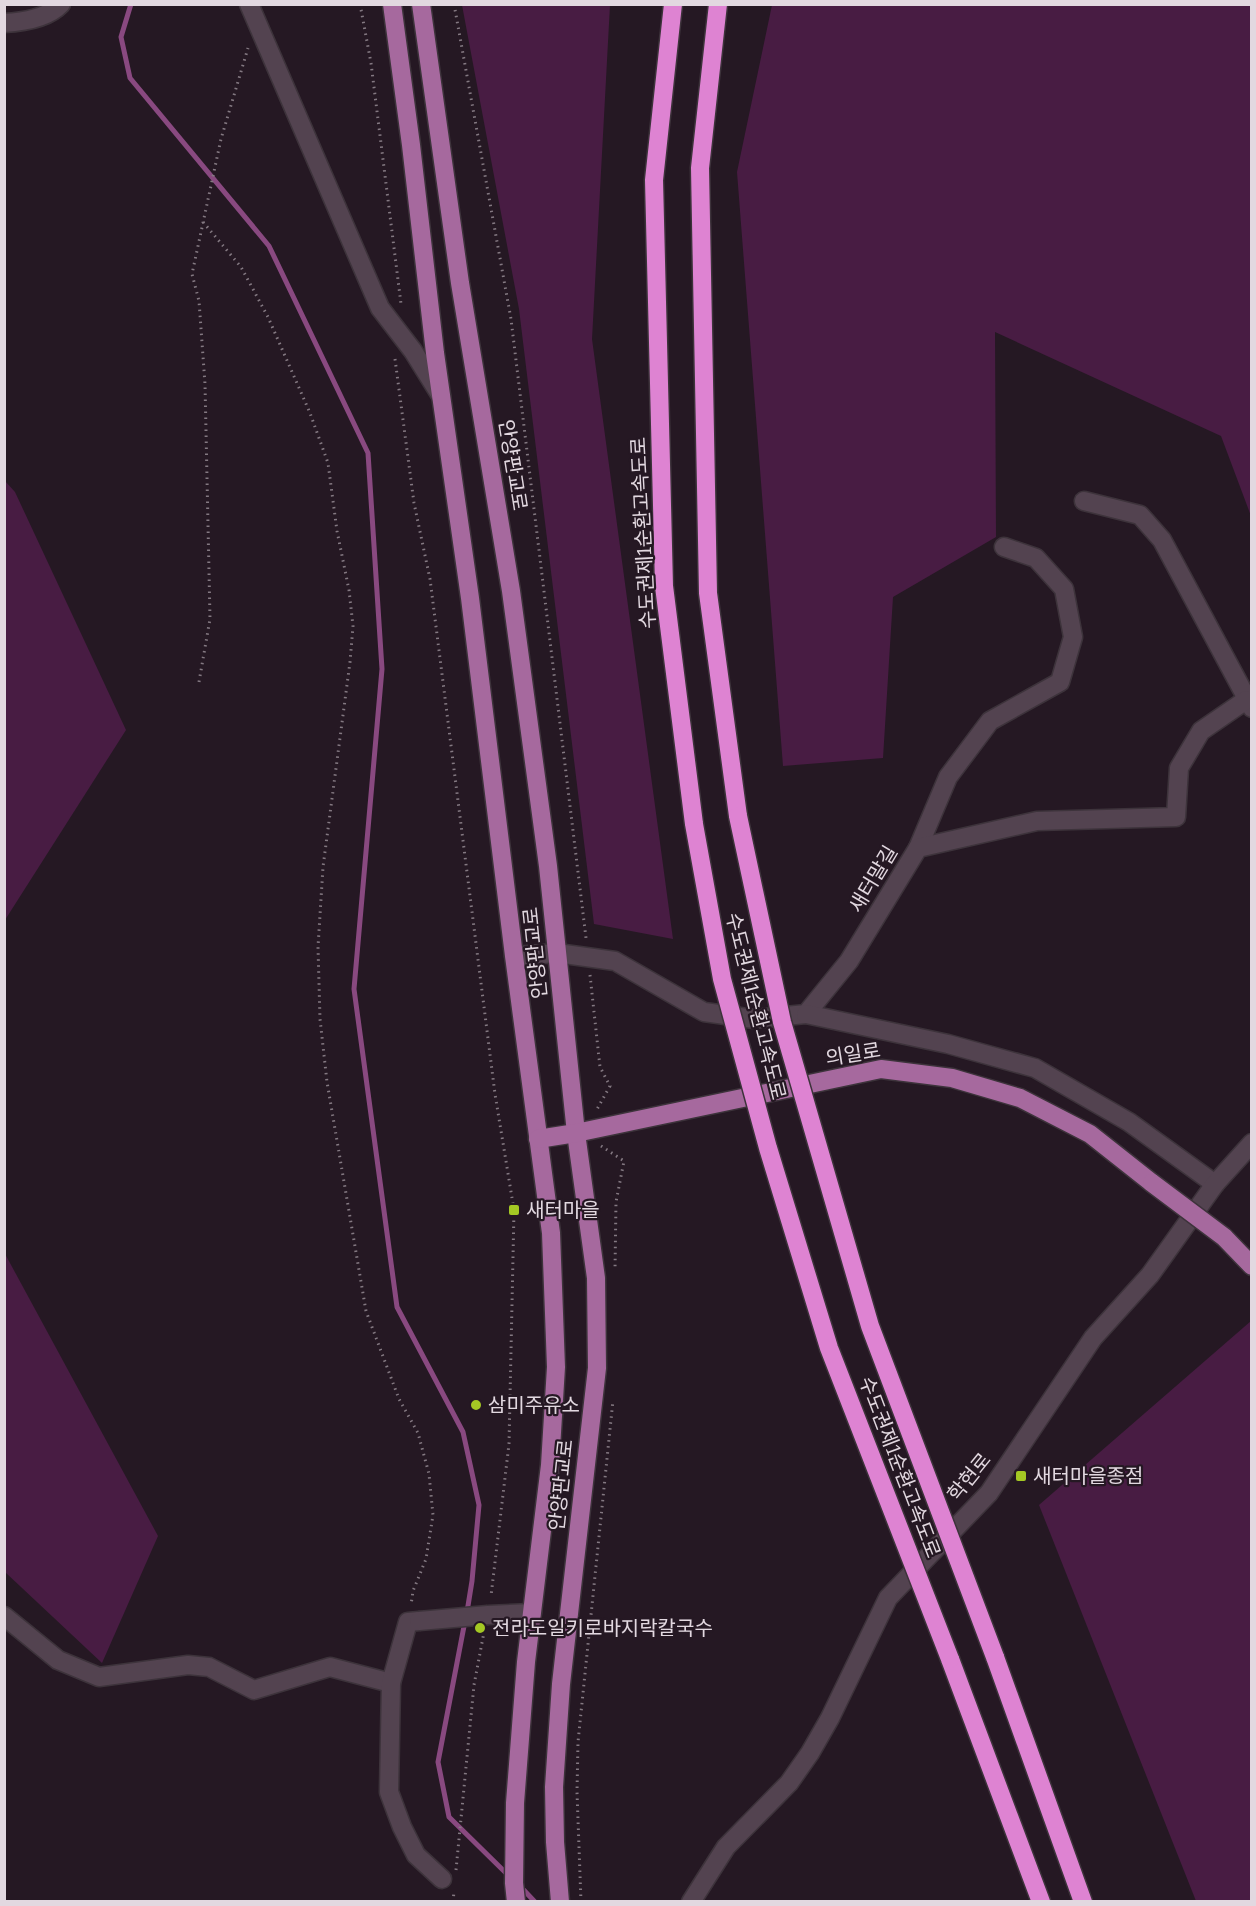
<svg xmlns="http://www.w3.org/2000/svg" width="1256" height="1906" font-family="Bitter,'Noto Sans KR',serif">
	<rect width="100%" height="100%" fill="#251823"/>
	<g fill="#481c43">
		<polygon points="462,5 610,5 592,339 673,939 594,924 519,309"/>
		<polygon points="772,5 1252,5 1251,516 1221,436 995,332 996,537 893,597 883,758 783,766 737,172"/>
		<polygon points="5,481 15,492 126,730 5,920"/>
		<polygon points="4,1252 158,1536 102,1663 5,1572"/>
		<polygon points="1251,1321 1251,1901 1196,1901 1039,1505"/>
	</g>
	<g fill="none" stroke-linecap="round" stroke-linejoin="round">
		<g stroke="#894980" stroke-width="5">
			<polyline points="131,4 121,37 130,78 269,246 368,453 382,669 354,989 397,1307 463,1432 479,1505 472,1581 467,1612"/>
			<polyline points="465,1621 438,1762 449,1817 510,1877"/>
			<polyline points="519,1885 535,1902"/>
		</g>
		<defs>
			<g id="minor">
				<polyline points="249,4 380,308 413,351 441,396"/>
				<path d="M4 23C23 22 48 18 61 4"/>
				<polyline points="1084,501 1140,515 1162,540 1252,708"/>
				<polyline points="918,848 948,777 990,721 1060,682 1073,637 1064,589 1036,558 1004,547"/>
				<polyline points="514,956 557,953 615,961 704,1012 754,1019 806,1014 849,961 918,848 1037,821 1176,817 1179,768 1201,731 1246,700"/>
				<polyline points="806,1014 948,1044 1035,1068 1129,1122 1215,1184"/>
				<polyline points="488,1615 532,1613"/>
				<polyline points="4,1616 58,1660 99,1677 188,1665 209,1667 254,1690 330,1667 391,1683"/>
				<polyline points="419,1621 408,1622 391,1683 389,1792 402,1827 416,1855 442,1879"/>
				<polyline points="691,1902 726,1847 789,1783 810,1753 830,1718 888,1598 989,1493 1093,1338 1150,1275 1215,1184 1252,1143"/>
			</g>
			<g id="major">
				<polyline points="392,4 411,145 435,353 470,598 514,956 551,1233 556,1367 550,1465 526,1662 515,1803 514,1883 516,1902"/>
				<polyline points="421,4 460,283 511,591 548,866 576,1133 596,1278 597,1368 561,1684 554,1787 555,1842 560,1902"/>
				<polyline points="538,1139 576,1133 881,1069 952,1078 1020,1098 1090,1134 1152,1183"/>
				<polyline points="1224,1237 1252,1266"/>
			</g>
			<g id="highway">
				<polyline points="673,4 654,180 664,586 694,824"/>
				<polyline points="718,4 700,168 708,593 738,816"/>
				<polyline points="995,1657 1083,1902"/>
				<polyline points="950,1659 1041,1902"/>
			</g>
		</defs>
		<use href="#minor" stroke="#3d333b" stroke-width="21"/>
		<use href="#major" stroke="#3d333b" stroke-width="21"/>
		<use href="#highway" stroke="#3d333b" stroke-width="21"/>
		<g stroke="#847982" stroke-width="3" stroke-dasharray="1.5 4.5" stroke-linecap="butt">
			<polyline points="360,4 371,63 401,304"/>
			<polyline points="454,4 511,319 586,938"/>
			<polyline points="203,222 241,267 268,317 310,413 328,463 337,531 349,590 353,626 350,662 323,867 318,947 320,1019 327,1082 366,1311 399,1399 418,1433 429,1474 433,1515 426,1559 413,1591 411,1605"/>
			<polyline points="395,359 414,503 430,579 495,1094 514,1210 509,1444 491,1596"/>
			<polyline points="199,682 210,619 205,384 199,301 192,274 221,139 248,48"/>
			<polyline points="590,975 600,1067 610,1086 596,1111"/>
			<polyline points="601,1146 624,1161 616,1202 615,1270"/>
			<polyline points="456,1870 474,1685 484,1632"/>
			<polyline points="453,1902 454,1891"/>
			<polyline points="581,1902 577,1792 578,1742 613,1400"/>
		</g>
		<use href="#minor" stroke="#534350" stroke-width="18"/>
		<use href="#major" stroke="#a6699e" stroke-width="18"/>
		<use href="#highway" stroke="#de83d2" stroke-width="18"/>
		<defs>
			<polyline id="minor-bridge" points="419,1621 488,1615"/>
			<polyline id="major-bridge" points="1152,1183 1224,1237"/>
			<g id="highway-bridge">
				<polyline points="738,816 782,1022 870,1326 995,1657"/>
				<polyline points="694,824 722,979 768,1148 829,1348 950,1659"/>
			</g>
		</defs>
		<use href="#minor-bridge" stroke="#3d333b" stroke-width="21" stroke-linecap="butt"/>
		<use href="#major-bridge" stroke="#3d333b" stroke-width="21" stroke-linecap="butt"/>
		<use href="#highway-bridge" stroke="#3d333b" stroke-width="21" stroke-linecap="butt"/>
		<use href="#minor-bridge" stroke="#534350" stroke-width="18"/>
		<use href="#major-bridge" stroke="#a6699e" stroke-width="18"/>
		<use href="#highway-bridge" stroke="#de83d2" stroke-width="18"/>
	</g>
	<g fill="#a4c824" stroke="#251823" stroke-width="2">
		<rect x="508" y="1204" width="12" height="12" rx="3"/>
		<circle cx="476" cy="1405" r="6"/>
		<rect x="1015" y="1470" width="12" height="12" rx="3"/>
		<circle cx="480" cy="1628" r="6"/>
	</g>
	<g text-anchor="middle" stroke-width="4.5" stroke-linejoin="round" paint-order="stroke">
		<g font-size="20" fill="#e2d8e0" stroke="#251823">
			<text transform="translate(513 465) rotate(81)" y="7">안양판교로</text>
			<text transform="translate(643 533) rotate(-93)" y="7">수도권제1순환고속도로</text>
			<text transform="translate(873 879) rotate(-59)" y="7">새터말길</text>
			<text transform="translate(535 953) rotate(-96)" y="7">안양판교로</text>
			<text transform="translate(756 1006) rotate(76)" y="7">수도권제1순환고속도로</text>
			<text transform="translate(853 1054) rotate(-9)" y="7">의일로</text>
			<text transform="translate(900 1467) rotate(69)" y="7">수도권제1순환고속도로</text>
			<text transform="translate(969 1477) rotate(-51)" y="7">학현로</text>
			<text transform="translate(561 1485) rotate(-84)" y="7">안양판교로</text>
		</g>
		<g font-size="20" fill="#e2d8e0" stroke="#251823" text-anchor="start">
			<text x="526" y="1217">새터마을</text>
			<text x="488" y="1412">삼미주유소</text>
			<text x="1033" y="1483">새터마을종점</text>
			<text x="492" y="1635">전라도일키로바지락칼국수</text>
		</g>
	</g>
	<rect width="1256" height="1906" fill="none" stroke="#e2d8e0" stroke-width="12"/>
</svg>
